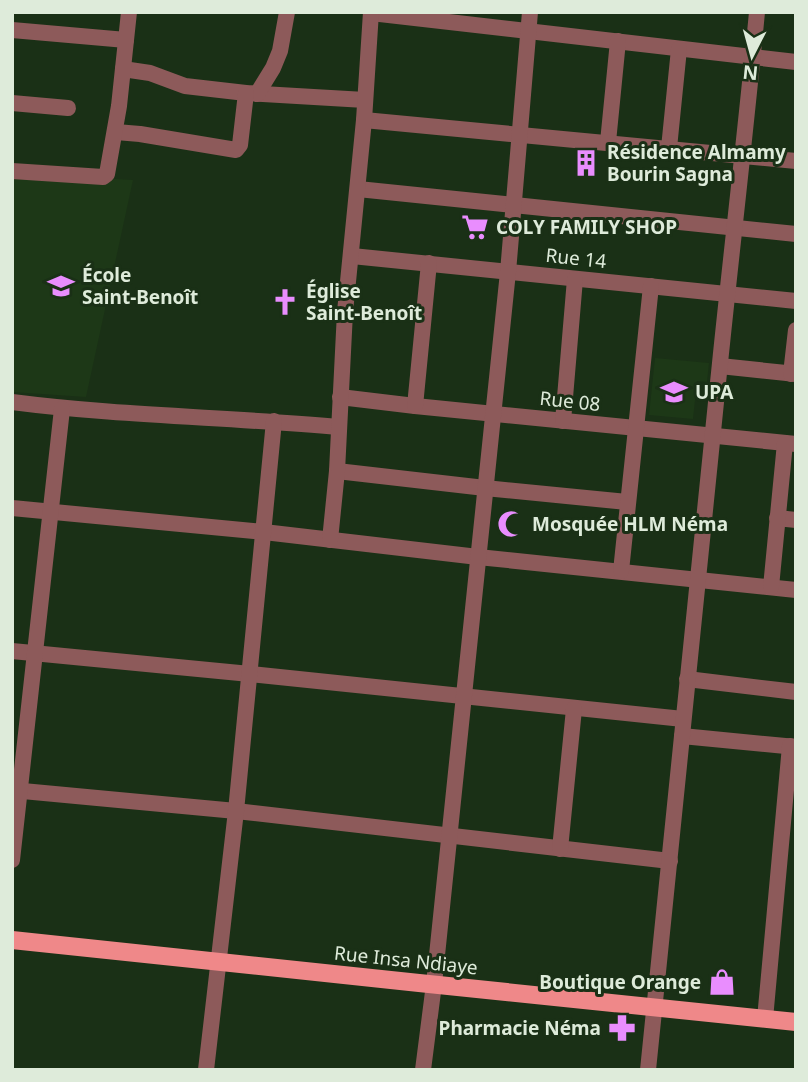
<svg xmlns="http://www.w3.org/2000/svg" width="808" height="1082" font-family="'Noto Sans',sans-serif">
	<rect width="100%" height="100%" fill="#1a3016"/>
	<g fill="#1d3817">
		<polygon points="12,173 133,180 86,397 12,392"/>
		<polygon points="655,358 709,363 707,382 697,381 693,419 649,415"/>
	</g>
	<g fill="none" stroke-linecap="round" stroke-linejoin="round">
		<g stroke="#8d5a5a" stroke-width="16">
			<polyline points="371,13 796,62"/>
			<polyline points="12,30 126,40"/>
			<polyline points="123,69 150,73 185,86 246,93 365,100"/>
			<polyline points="257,94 273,68 280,51 287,12"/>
			<polyline points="12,103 68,108"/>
			<polyline points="364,120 796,161"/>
			<polyline points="116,132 140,134 236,150 240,145 246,93"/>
			<polyline points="608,142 618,41"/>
			<polyline points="669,148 679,49"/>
			<polyline points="12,171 103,177 107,174 119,106 129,12"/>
			<polyline points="358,189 796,234"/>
			<polyline points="352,256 796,301"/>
			<polyline points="720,366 796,374"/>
			<polyline points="791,374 796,330"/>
			<polyline points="340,397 415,406 796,444"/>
			<path d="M12 402C120 416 230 417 338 427"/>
			<polyline points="415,406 429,263"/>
			<polyline points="563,421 575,279"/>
			<polyline points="337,471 485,488 627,502"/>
			<polyline points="12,508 264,532 478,557 796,590"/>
			<polyline points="777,518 796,520"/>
			<polyline points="330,540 337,471 345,312 364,120 371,12"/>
			<polyline points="621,571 651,286"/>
			<polyline points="771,587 785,443"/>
			<polyline points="12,651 250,674 683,719"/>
			<polyline points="687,679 796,692"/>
			<polyline points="682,736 796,747"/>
			<polyline points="12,790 236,811 670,861"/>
			<polyline points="560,849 574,709"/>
			<polyline points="12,860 62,409"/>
			<polyline points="765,1019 790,746"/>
			<polyline points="206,1070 236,811 274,421"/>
			<polyline points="423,1070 434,984 508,272 530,12"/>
			<path d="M648 1070C672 834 696 599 720 363 732 246 746 129 757 12"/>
		</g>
		<path stroke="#ef8889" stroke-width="18" d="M12 940C274 966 534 997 796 1022"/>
	</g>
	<defs>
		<symbol id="building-bare" viewBox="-9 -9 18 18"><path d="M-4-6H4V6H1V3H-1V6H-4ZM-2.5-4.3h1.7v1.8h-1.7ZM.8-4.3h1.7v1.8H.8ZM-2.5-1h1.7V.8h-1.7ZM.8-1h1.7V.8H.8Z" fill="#e98dfe" stroke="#1a3016" stroke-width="2.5" paint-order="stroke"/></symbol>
		<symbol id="supermarket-bare" viewBox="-9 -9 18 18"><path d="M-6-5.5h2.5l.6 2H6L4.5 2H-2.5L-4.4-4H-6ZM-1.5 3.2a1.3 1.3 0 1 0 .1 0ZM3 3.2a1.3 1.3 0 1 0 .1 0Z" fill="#e98dfe" stroke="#1a3016" stroke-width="2.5" paint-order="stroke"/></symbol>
		<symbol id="school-bare" viewBox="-9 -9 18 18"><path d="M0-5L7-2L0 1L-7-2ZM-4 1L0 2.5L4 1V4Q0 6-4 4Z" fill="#e98dfe" stroke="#1a3016" stroke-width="2.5" paint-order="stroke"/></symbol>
		<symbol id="church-bare" viewBox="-9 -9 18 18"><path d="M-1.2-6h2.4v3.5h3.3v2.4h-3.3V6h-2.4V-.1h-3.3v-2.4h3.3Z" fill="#e98dfe" stroke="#1a3016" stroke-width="2.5" paint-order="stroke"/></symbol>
		<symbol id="mosque-bare" viewBox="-9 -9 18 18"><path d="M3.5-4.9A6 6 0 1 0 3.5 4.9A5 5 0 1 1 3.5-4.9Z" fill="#e98dfe" stroke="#1a3016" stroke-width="2.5" paint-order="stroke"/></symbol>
		<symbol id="shop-bare" viewBox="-9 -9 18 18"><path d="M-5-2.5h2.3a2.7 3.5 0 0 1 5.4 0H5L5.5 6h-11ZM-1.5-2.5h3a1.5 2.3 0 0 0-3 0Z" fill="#e98dfe" stroke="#1a3016" stroke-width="2.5" paint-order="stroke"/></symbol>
		<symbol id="pharmacy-bare" viewBox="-9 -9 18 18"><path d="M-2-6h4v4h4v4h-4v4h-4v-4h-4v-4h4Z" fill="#e98dfe" stroke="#1a3016" stroke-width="2.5" paint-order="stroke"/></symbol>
	</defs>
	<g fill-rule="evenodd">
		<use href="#building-bare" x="567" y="144" width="38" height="38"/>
		<use href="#supermarket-bare" x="456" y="208" width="38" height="38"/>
		<use href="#school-bare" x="42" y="267" width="38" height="38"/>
		<use href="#church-bare" x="266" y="283" width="38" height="38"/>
		<use href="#school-bare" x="655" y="373" width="38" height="38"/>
		<use href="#mosque-bare" x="492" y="505" width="38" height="38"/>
		<use href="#shop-bare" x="703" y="963" width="38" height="38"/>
		<use href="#pharmacy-bare" x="603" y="1009" width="38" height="38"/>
	</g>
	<g text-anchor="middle" stroke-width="6" stroke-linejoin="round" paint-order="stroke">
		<g font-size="19" font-weight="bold" fill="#deebda" stroke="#1a3016" text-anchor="start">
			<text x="607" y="159">Résidence Almamy<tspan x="607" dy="22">Bourin Sagna</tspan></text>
			<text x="496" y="234">COLY FAMILY SHOP</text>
			<text x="82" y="282">École<tspan x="82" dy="22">Saint-Benoît</tspan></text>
			<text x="306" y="298">Église<tspan x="306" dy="22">Saint-Benoît</tspan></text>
			<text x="695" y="399">UPA</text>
			<text x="532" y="531">Mosquée HLM Néma</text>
			<text x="701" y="989" text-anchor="end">Boutique Orange</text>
			<text x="601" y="1035" text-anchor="end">Pharmacie Néma</text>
		</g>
		<g font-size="19" fill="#deebda" stroke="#1a3016">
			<text transform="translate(576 258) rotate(6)" y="7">Rue 14</text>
			<text transform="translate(570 401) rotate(6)" y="7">Rue 08</text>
			<text transform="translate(406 960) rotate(6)" y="7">Rue Insa Ndiaye</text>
		</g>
	</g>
	<rect width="808" height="1082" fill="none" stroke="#deebda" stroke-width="28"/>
	<g transform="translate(752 56) rotate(186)" stroke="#1a3016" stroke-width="5" paint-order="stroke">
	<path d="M0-5L12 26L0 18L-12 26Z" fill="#deebda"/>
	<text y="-10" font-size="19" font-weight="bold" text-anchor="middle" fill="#deebda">N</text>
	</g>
</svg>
